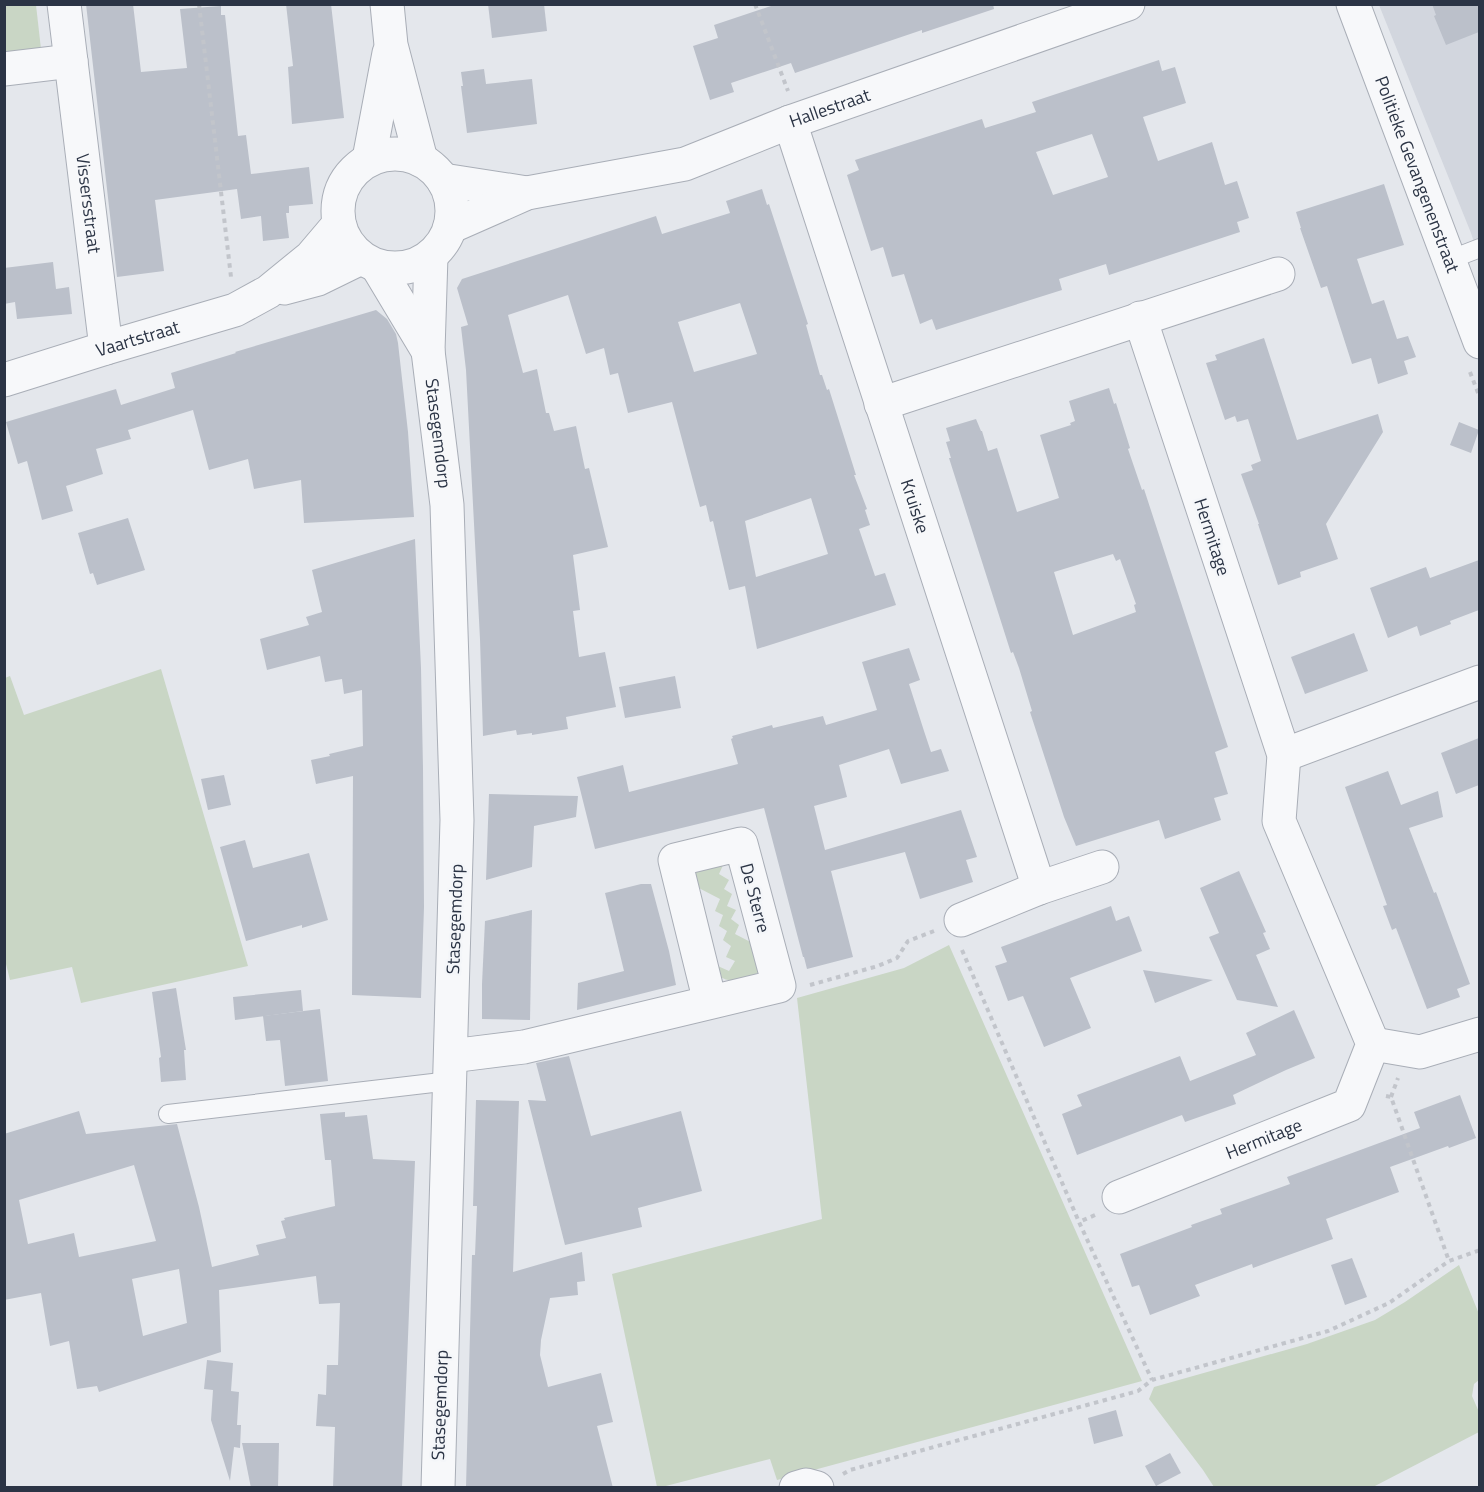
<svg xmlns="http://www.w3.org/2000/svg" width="1484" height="1492" font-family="'Titillium Web',sans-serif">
	<rect width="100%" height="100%" fill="#e4e7ec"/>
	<polygon fill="#d2d6de" points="1379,5 1479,5 1479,257 1471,233"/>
	<g fill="#c9d6c5">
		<polygon points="4,5 36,5 41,49 5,53"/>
		<polygon points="161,669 248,966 81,1003 72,967 10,980 4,956 5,678 10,676 24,715"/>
		<path d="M728 851 742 872 724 863 719 874 729 880 724 889 732 894 727 906 736 910 731 919 739 925 735 934 762 948 759 972C747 979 731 985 719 976 716 973 714 968 711 963L729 971 735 961 726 957 731 946 723 940 727 931 719 926 723 915 715 911 720 899 693 885 696 858Z"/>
		<polygon points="949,945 1142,1381 777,1480 770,1459 662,1487 657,1487 612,1274 822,1219 797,998 904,968"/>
		<polygon points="1459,1265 1479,1314 1479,1380 1474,1384 1472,1396 1479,1412 1479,1432 1373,1487 1214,1487 1203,1470 1149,1399 1154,1387 1307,1344 1375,1320 1405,1302"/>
	</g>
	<g fill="#bbc0ca" fill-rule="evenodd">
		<polygon points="86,4 133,4 141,72 187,68 180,9 221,6 221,15 225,15 238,136 246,135 251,174 309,167 313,204 289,206 289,213 286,213 289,238 263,241 261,216 241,219 237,189 155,200 164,271 117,277"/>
		<polygon points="286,4 331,4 344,118 292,124 288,67 293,66"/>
		<polygon points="488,4 544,4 547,31 492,38"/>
		<polygon points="777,4 993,4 994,9 922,33 922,30 795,73 791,63 731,83 734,92 710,100 693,46 718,38 714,25"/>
		<polygon points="1432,4 1479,4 1479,32 1446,45 1434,16 1436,15"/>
		<path d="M1159 60 1162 71 1175 67 1186 103 1143 117 1158 161 1212 142 1225 185 1237 181 1249 218 1237 222 1240 232 1109 275 1106 264 1059 279 1062 290 936 330 932 319 920 324 904 274 892 277 883 247 871 251 847 175 859 170 855 160 982 119 985 128 1036 112 1032 102ZM1092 134 1108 177 1053 195 1036 152Z"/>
		<polygon points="484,69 486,84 532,79 537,124 467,133 461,86 463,86 461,72"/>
		<polygon points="1384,184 1404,245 1357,259 1372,304 1384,300 1397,339 1408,336 1416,357 1404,361 1408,374 1378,384 1371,358 1352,364 1327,286 1321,288 1300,228 1301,228 1296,212"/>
		<path d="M762 189 767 205 769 204 808 324 806 325 820 375H822L827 390 829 389 856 475H854L867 509 865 510 870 525 859 529 875 576 885 573 896 605 757 649 745 586 729 590 713 521 710 522 706 505 700 507 672 402 628 413 618 373 610 375 604 348 586 354 568 295 508 315 523 373 537 369 546 413H549L554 431 576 426 585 469 589 468 608 547 573 555 580 610 573 611 579 657 605 652 616 707 566 717 568 729 532 735V733L517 735 516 730 483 736 480 639 466 370 461 327 468 325 457 288 462 279 656 216 662 234 730 213 726 201ZM740 303 757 354 694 372 678 322ZM811 498 828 554 756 577 745 521Z"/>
		<polygon points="53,262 56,289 69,287 72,314 17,319 15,302 4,304 4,268"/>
		<polygon points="376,310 387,319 396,334 398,343 408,432 414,517 304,523 301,480 254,489 248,459 209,470 193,410 128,430 131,439 96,449 103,474 66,486 73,511 42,520 27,461 18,464 6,422 116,389 121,405 175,388 171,373 236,353 235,352"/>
		<polygon points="1264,338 1297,440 1378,414 1383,432 1326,524 1338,559 1300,572 1301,577 1278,585 1258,524 1259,524 1241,474 1253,470 1251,465 1261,461 1248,419 1237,422 1235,416 1225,420 1206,363 1217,360 1215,355"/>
		<path d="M1109 388 1114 404 1116 403 1130 448 1128 449 1142 490 1144 489 1228 747 1215 752 1228 794 1214 798 1221 820 1165 839 1159 820 1076 846 1064 817 1030 712 1032 711 1019 668 1013 652 1011 653 949 458H951L946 442 950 441 946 428 976 419 981 431H982L988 451 997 448 1017 512 1059 498 1040 435 1071 425 1070 423 1075 421 1069 401ZM1113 554 1116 561 1120 559 1136 604 1134 605 1136 612 1073 635 1054 572Z"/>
		<polygon points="1459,422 1479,430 1471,453 1450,445"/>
		<polygon points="128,518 145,570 97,585 93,573 90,574 78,533"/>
		<polygon points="415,539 421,668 423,768 424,907 421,998 352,995 353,776 316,784 311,760 330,756 329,754 363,746 362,690 344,694 342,679 325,682 320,656 267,670 260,639 309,625 306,617 322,612 312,570"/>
		<polygon points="1479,560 1479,610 1450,621 1451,624 1420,636 1417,626 1388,638 1370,588 1426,567 1430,578"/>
		<polygon points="1354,633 1368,671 1305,694 1291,657"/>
		<polygon points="909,648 920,680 909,684 924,731 931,752 941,749 949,771 901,784 889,749 839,765 847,797 814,806 825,850 961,810 977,857 966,860 973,882 920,899 905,852 831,871 853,957 807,969 804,957 803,957 764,808 595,849 577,777 623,765 629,792 738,764 731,739 733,738 732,736 772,725 773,728 823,716 826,725 877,710 862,662"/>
		<polygon points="675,676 681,708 625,718 619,687"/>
		<polygon points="1479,738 1479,785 1456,794 1441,753"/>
		<polygon points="1388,771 1401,805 1438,791 1443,817 1409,828 1434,893 1436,892 1470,984 1457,989 1460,997 1427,1009 1396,928 1392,930 1383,906 1387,905 1345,787"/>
		<polygon points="224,775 231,805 208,810 201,779"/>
		<polygon points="489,794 578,796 576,817 534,826 532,867 486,880"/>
		<polygon points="245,840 253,868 309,853 328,920 302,928 302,925 246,941 220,847"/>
		<polygon points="1239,871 1266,932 1263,933 1270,949 1256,955 1278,1007 1237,1000 1209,937 1219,933 1200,888"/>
		<polygon points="641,884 651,884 669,951 676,985 577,1010 578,983 624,971 605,893"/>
		<polygon points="1111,906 1116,921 1129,916 1142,951 1070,978 1091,1028 1044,1047 1023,996 1008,1001 995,966 1007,962 1001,947"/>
		<polygon points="532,910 530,1020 482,1019 482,984 485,921"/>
		<polygon points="1143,970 1213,980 1155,1003"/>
		<polygon points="176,988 186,1050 184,1050 186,1080 161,1082 159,1058 161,1057 152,992"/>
		<polygon points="301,990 303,1011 235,1020 233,997"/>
		<polygon points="320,1009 328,1081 285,1086 280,1040 266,1041 263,1016"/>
		<polygon points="1294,1010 1315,1058 1286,1070 1233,1095 1236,1104 1185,1122 1182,1115 1077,1155 1062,1114 1082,1106 1077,1095 1180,1056 1190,1081 1256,1055 1246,1033"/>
		<polygon points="569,1056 591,1136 681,1111 702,1191 638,1208 642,1227 565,1245 528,1100 546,1101 536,1063"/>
		<polygon points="1460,1095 1476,1138 1449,1148 1448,1146 1390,1167 1399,1192 1326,1219 1333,1239 1253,1268 1252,1264 1195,1285 1200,1296 1150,1315 1139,1285 1132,1287 1120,1254 1192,1227 1191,1225 1222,1214 1220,1209 1290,1184 1287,1177 1420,1128 1414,1112"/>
		<polygon points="476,1100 519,1101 513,1272 582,1252 585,1281 577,1282 578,1295 550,1298 541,1340 540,1355 548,1387 601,1373 613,1422 597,1426 613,1488 466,1488 472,1255 475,1255 477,1206 473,1206"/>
		<path d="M79 1111 86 1134 177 1124 199 1207 212 1267 259 1255 256 1245 286 1238 281 1221 285 1220 284 1218 335 1206 331 1160H325L320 1114 345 1112V1117L367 1115 373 1159 415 1161 402 1488H333L335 1427 316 1426 318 1394 326 1395 327 1365H338L340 1303 319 1304 316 1276 219 1290 221 1352 99 1392 97 1386 77 1389 69 1341 50 1346 41 1293 4 1300V1134ZM134 1165 156 1241 79 1257 74 1233 28 1244 19 1200ZM179 1269 187 1323 143 1336 132 1279Z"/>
		<polygon points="1352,1258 1367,1297 1345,1305 1331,1265"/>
		<polygon points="207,1360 233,1363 231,1391 239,1392 237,1425 241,1425 240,1448 234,1447 230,1481 211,1420 213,1390 204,1389"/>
		<polygon points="1116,1410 1123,1436 1094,1444 1088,1418"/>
		<polygon points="242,1443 279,1443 278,1488 251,1488"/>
		<polygon points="1170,1453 1181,1473 1156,1486 1145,1466"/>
	</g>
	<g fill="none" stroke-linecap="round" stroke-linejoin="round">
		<defs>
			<g id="service">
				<polyline points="1449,260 1480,248"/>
				<polyline points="168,1114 450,1081"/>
			</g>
			<g id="minor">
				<path id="s1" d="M64 4 106 348"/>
				<path id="s2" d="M1353 4 1480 342"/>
				<polyline points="4,69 71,61"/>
				<path id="s3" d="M790 122 1039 888"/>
				<polyline points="443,180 527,193"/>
				<path id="s4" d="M450 227 527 193 685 164 790 122 1128 4"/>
				<polyline points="284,288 318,279 361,258"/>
				<path id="s5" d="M4 380 106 348 235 310 268 292 311 257 339 224"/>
				<polyline points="881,404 1278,274"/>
				<polyline points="1284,755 1480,682"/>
				<polyline points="961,920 1039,888 1102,867"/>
				<polyline points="1373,1044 1420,1052 1480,1034"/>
				<polyline points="451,1056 524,1047 779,986 741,844 675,860 710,1002"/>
				<path id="s6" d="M1119 1197 1349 1105 1373 1044 1279 821 1284 755 1140 318"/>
				<polyline points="796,1488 806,1485 817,1488"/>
			</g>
			<g id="tertiary">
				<polyline points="387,4 391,45 421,160"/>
				<circle cx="395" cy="211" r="57"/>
				<polyline points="369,159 389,53"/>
				<path id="s7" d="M431 256 428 351 447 505 457 820 438 1488"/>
				<polyline points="377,266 428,351"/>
			</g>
		</defs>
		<use href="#service" stroke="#a9aeb7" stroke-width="20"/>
		<use href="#minor" stroke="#a9aeb7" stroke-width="35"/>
		<use href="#tertiary" stroke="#a9aeb7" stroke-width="35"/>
		<g stroke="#c2c5cb" stroke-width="4" stroke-dasharray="4.5 4.5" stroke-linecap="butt">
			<polyline points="199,4 231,277"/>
			<polyline points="755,4 788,91"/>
			<polyline points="1470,372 1480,398"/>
			<polyline points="962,950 1079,1222"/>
			<polyline points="810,985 878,966 897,958 908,941 934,931"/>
			<polyline points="1386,1096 1391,1097 1449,1261"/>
			<polyline points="1391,1097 1398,1078"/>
			<polyline points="1095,1215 1079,1222 1152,1380"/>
			<polyline points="843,1474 850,1470 1138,1391 1152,1380 1328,1331 1389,1303 1449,1261 1480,1250"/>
		</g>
		<use href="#service" stroke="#f7f8fa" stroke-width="18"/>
		<use href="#minor" stroke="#f7f8fa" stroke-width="33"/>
		<use href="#tertiary" stroke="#f7f8fa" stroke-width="33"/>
	</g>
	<g text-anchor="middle" stroke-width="5" stroke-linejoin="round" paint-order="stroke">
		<g font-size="18" fill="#2b3445" stroke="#f4f6f9">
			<text dy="6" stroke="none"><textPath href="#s4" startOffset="400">Hallestraat</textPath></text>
			<text dy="6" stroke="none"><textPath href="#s2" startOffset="182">Politieke Gevangenenstraat</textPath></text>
			<text dy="6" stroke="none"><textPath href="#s1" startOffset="201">Vissersstraat</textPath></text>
			<text dy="6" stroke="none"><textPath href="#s5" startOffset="140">Vaartstraat</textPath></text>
			<text dy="6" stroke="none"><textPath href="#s7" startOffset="178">Stasegemdorp</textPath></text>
			<text dy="6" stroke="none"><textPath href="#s3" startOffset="404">Kruiske</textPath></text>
			<text transform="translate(1212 537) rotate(72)" y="6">Hermitage</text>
			<text transform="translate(755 898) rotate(75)" y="6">De Sterre</text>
			<text transform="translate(455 919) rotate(-88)" y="6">Stasegemdorp</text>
			<text dy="6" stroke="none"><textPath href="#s6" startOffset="156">Hermitage</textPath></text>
			<text transform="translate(440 1405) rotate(-88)" y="6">Stasegemdorp</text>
		</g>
	</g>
	<rect width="1484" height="1492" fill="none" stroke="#2b3445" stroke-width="12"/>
</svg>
